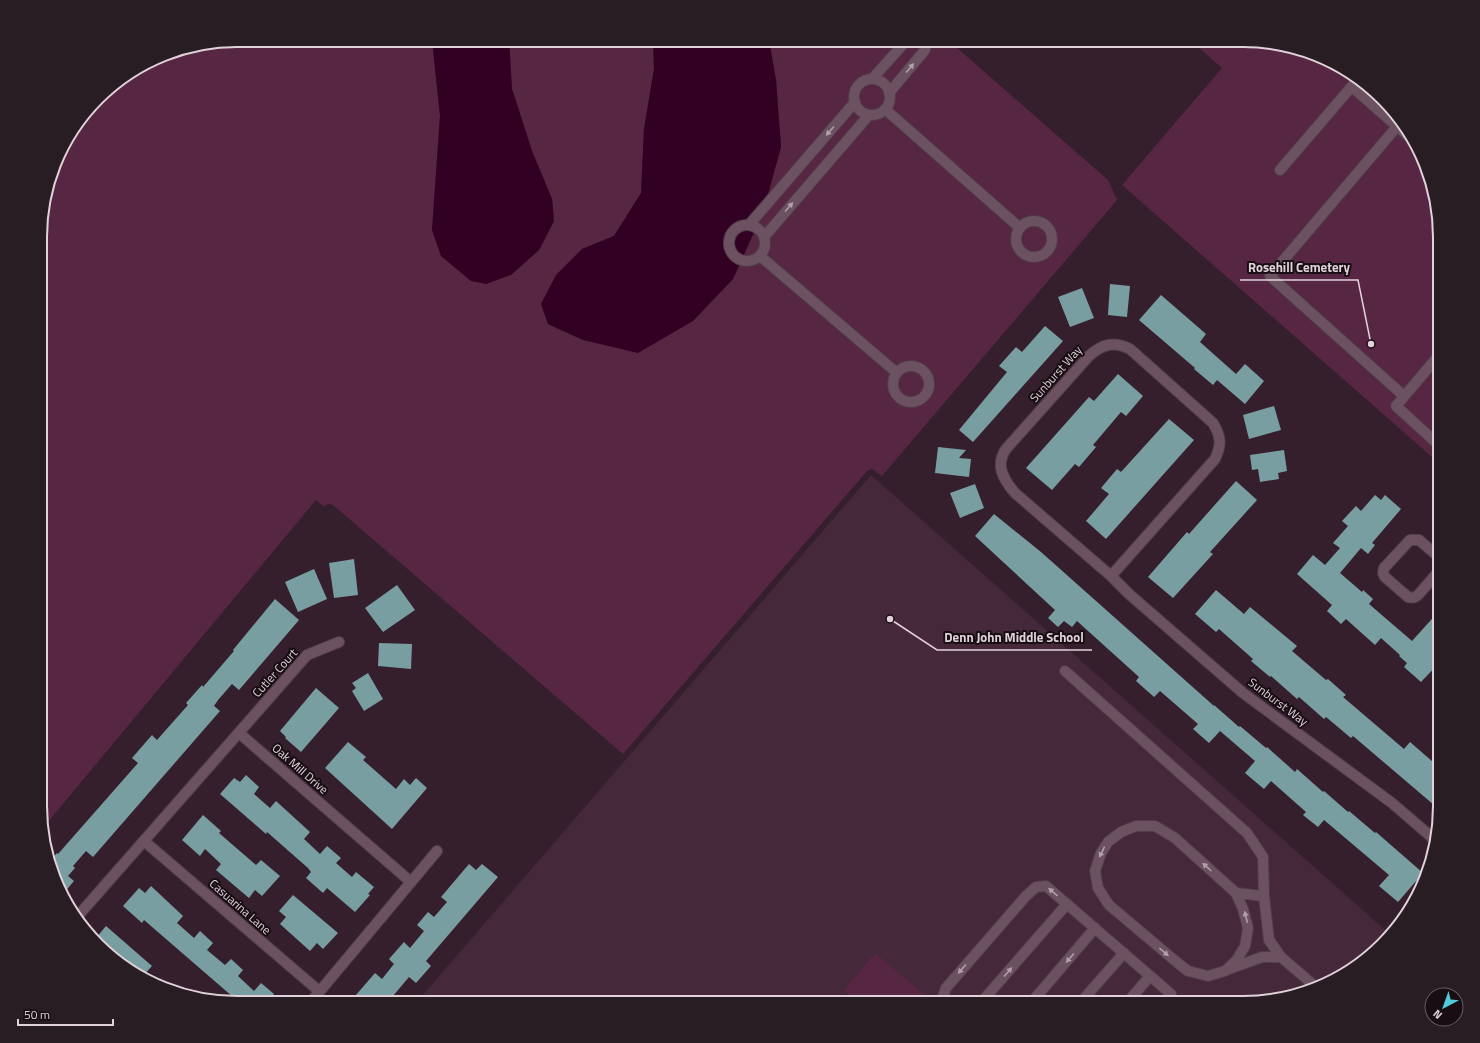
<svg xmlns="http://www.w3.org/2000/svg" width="1480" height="1043" font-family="'Titillium Web',sans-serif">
	<rect width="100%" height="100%" fill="#361f2d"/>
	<polygon fill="#452839" points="871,475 1391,935 1373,954 1330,983 1294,996 1243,1003 416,1003"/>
	<g fill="#562643">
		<polygon points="237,40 432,40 440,116 432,230 511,275 539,250 554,221 552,199 532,151 512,89 509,40 653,40 654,69 644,129 641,193 614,236 582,249 541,304 548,324 583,340 693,321 733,279 763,212 781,147 776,80 769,40 948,40 1108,180 1117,200 882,476 872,469 867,471 623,754 333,505 328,504 324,506 316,500 42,829 42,211 60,150 107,89 162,55"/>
		<polygon points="1190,40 1256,40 1307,51 1363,81 1414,139 1433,186 1440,224 1440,464 1122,185 1222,68"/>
		<polygon points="875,953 925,995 919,1003 859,1003 844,990"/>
	</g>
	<g fill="#320023">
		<polygon points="432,40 509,40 512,89 532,151 552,199 554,221 539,250 511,275 486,284 471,281 441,256 432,230 440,116"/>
		<polygon points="653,40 769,40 776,80 781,147 763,212 733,279 693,321 638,353 583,340 548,324 541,304 556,275 582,249 614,236 641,193 644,129 654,69"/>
	</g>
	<g fill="#789ea2">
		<polygon points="1110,284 1130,286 1127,317 1108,315"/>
		<polygon points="1082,288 1094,318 1070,327 1058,297"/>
		<polygon points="1161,295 1206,334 1200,342 1236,374 1245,364 1264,381 1245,404 1217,380 1213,385 1194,369 1195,368 1139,320"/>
		<polygon points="1045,326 1063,341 973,442 959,430 1007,372 999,366 1016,347 1022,352"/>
		<polygon points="1118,374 1143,396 1126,416 1121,412 1093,445 1096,447 1079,467 1075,464 1052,490 1026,468 1089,397 1094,401"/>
		<polygon points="1274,406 1281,430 1249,439 1243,415"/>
		<polygon points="1169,419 1194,440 1106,539 1086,521 1109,494 1101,488 1117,469 1121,472"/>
		<polygon points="938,447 966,450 959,458 971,459 969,477 935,473"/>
		<polygon points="1284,450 1287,471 1278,473 1279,479 1260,482 1258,469 1252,470 1250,455"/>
		<polygon points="1236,481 1257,500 1210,552 1213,554 1173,598 1148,577 1187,532 1189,534"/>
		<polygon points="975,484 984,508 960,518 950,493"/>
		<polygon points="1375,495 1381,500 1385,495 1401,509 1372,543 1375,545 1368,554 1361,548 1340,573 1362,592 1363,590 1373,599 1369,604 1412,641 1440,610 1440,662 1421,682 1404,667 1407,663 1399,656 1400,655 1381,638 1375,645 1346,619 1341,624 1327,611 1332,605 1297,574 1313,555 1325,565 1340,548 1333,543 1348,526 1342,521 1356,506 1361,511"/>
		<polygon points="994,514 1041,552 1214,706 1214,705 1239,727 1240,726 1266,748 1267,747 1295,772 1297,769 1323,792 1324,791 1348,812 1349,811 1375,833 1376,832 1423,873 1398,902 1379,886 1389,875 1324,820 1318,827 1303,815 1306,812 1271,781 1264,789 1245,773 1255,761 1220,731 1209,743 1193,729 1198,724 1160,691 1154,697 1136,681 1139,677 1077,621 1072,627 1064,621 1058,627 1048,618 1055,610 975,536"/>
		<polygon points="354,559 358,595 334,598 329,563"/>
		<polygon points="314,569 327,599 298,612 285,582"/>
		<polygon points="397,585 415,610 383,632 365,608"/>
		<polygon points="1216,590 1244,614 1250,607 1297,646 1292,651 1326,680 1328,679 1346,695 1343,697 1404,749 1410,742 1440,768 1440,799 1434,805 1353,736 1351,738 1326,717 1324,719 1299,697 1297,699 1271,676 1270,677 1251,661 1253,659 1219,629 1216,632 1195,614"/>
		<polygon points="275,599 299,620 239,690 232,684 218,700 214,706 220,711 93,857 86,851 73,866 75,868 68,876 74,881 63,894 51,860 57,853 58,854 138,763 132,758 152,735 157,740 188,705 186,703 202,685 203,687 234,651 233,650"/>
		<polygon points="379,643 412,644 411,669 378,666"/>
		<polygon points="368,673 383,699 364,711 352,691 356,688 352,683"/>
		<polygon points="316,688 339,708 301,752 285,738 286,737 280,731"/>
		<polygon points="348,742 366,757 363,760 396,789 404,779 410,785 416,778 427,788 392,829 325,768"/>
		<polygon points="246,775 259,787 254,794 270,808 276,801 310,832 304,839 320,854 327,846 341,858 336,863 352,877 356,872 374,887 368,894 370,895 355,912 327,888 323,893 306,878 311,872 308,868 267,832 266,834 220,794 234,778 240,782"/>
		<polygon points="203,815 221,831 219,833 256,865 261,860 280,876 262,896 255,890 249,898 216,870 221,864 205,849 200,856 182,840"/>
		<polygon points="469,864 476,870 482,864 498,877 426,961 431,966 416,983 409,977 387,1003 349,1003 375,973 382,979 394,964 389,959 404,942 410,948 424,931 417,925 428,912 434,917 447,902 441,897"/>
		<polygon points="151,886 183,916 177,923 194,938 200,931 213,943 207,950 225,965 231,959 243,970 238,976 254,991 261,983 274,994 267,1003 240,1003 144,920 142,923 123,906 139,888 145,893"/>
		<polygon points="293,895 338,933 323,949 317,943 310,951 280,924 286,917 279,911"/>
		<polygon points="106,926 152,966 143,976 117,962 96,938"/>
	</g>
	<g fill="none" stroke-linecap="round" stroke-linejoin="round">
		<defs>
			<g id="minor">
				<polyline points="872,79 907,40"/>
				<circle cx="872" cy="97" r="18"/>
				<polyline points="1352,87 1415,142"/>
				<polyline points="889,93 925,50 927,40"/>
				<polyline points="885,109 1020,228"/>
				<polyline points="1400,123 1270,276 1404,396"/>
				<polyline points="1280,170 1359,78"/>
				<circle cx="1034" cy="239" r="18"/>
				<circle cx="747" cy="243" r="18"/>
				<polyline points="749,225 855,102"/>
				<polyline points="764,237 869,115"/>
				<polyline points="760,256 897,373"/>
				<polyline points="1440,354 1396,406 1440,446"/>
				<circle cx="911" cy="384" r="18"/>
				<path d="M1440 558 1419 540H1410L1384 568 1383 573 1385 577 1408 597C1413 598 1415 598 1419 594L1440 570"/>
				<path d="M1111 576 1215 459C1222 444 1221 437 1213 423L1130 349C1114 341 1102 344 1089 356L1006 449C995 465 1003 479 1015 493L1111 576 1129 594 1243 693 1392 803 1435 840"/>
				<polyline points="1065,671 1247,833 1263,857 1264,896 1269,940 1281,957 1317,988"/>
				<polyline points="239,733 411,882"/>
				<polyline points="144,841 319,991"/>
				<polyline points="1236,893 1243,909 1248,928 1245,946 1236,961 1225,971 1208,976 1188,971 1179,964 1109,905 1098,888 1095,871 1101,853 1108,842 1121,832 1136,826 1155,826 1175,838 1236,893 1264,896"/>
				<polyline points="77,917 307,655 339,642"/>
				<polyline points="1229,969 1262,957 1281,957"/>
				<polyline points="310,1003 437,851"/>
				<polyline points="943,1003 942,1000 946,988 1026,896 1036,887 1046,886 1171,994 1172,1003"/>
				<polyline points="985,1003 985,998 1067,904"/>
				<polyline points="1031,1003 1095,928"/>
				<polyline points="1080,1003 1124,953"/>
				<polyline points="1127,1003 1150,976"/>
			</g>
		</defs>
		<use href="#minor" stroke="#503d48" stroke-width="12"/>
		<use href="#minor" stroke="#6c5261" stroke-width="10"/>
	</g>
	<defs><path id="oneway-solid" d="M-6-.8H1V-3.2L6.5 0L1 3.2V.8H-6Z"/></defs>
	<g fill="#b29faa">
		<use href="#oneway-solid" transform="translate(910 68) rotate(-50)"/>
		<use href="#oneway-solid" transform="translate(830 131) rotate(131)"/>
		<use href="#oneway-solid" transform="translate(789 207) rotate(-49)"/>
		<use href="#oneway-solid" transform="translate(1102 852) rotate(116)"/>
		<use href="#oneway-solid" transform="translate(1207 867) rotate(-138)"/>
		<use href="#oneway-solid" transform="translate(1053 892) rotate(-139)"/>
		<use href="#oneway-solid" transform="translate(1246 917) rotate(-104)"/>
		<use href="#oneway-solid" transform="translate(1164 952) rotate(40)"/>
		<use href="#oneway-solid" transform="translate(1070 958) rotate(131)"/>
		<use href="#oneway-solid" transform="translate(962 969) rotate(131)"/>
		<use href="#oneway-solid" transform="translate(1008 972) rotate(-49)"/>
	</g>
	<g text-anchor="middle" stroke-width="4" stroke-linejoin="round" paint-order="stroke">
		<g font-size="12" fill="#e1d2da" stroke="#170d13">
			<text transform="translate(1056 374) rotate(-48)" y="4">Sunburst Way</text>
			<text transform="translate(275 673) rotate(-48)" y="4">Cutler Court</text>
			<text transform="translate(1278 702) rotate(37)" y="4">Sunburst Way</text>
			<text transform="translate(300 769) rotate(41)" y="4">Oak Mill Drive</text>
			<text transform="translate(240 907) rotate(41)" y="4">Casuarina Lane</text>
		</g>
	</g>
	<path d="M0 0H1480V1043H0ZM237 47H1243A190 190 0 0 1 1433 237V806A190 190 0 0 1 1243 996H237A190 190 0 0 1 47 806V237A190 190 0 0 1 237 47Z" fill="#271d23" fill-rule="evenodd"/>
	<path fill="none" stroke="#e1d2da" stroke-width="2" d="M237 47H1243A190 190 0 0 1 1433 237V806A190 190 0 0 1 1243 996H237A190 190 0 0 1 47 806V237A190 190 0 0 1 237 47Z"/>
	<path fill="none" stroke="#e1d2da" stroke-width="1.5" d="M1371 344L1358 280H1240M890 619L937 650H1092"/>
	<g fill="#e1d2da" stroke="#170d13" stroke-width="1.5">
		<circle cx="1371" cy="344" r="4"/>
		<circle cx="890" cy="619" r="4"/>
	</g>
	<g font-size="13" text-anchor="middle" font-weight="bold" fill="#e1d2da" stroke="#170d13" stroke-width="4" stroke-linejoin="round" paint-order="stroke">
		<text x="1299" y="272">Rosehill Cemetery</text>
		<text x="1014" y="642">Denn John Middle School</text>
	</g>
	<g transform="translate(1444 1007) rotate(221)"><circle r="19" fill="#170d13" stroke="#685c63"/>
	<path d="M0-3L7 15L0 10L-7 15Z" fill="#52cbd8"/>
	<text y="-6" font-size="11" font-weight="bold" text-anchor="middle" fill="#e1d2da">N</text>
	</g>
	<path d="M18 1019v6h95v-6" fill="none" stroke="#e1d2da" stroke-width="2"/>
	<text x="24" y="1019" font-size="12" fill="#e1d2da" stroke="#170d13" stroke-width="3" paint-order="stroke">50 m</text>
</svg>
